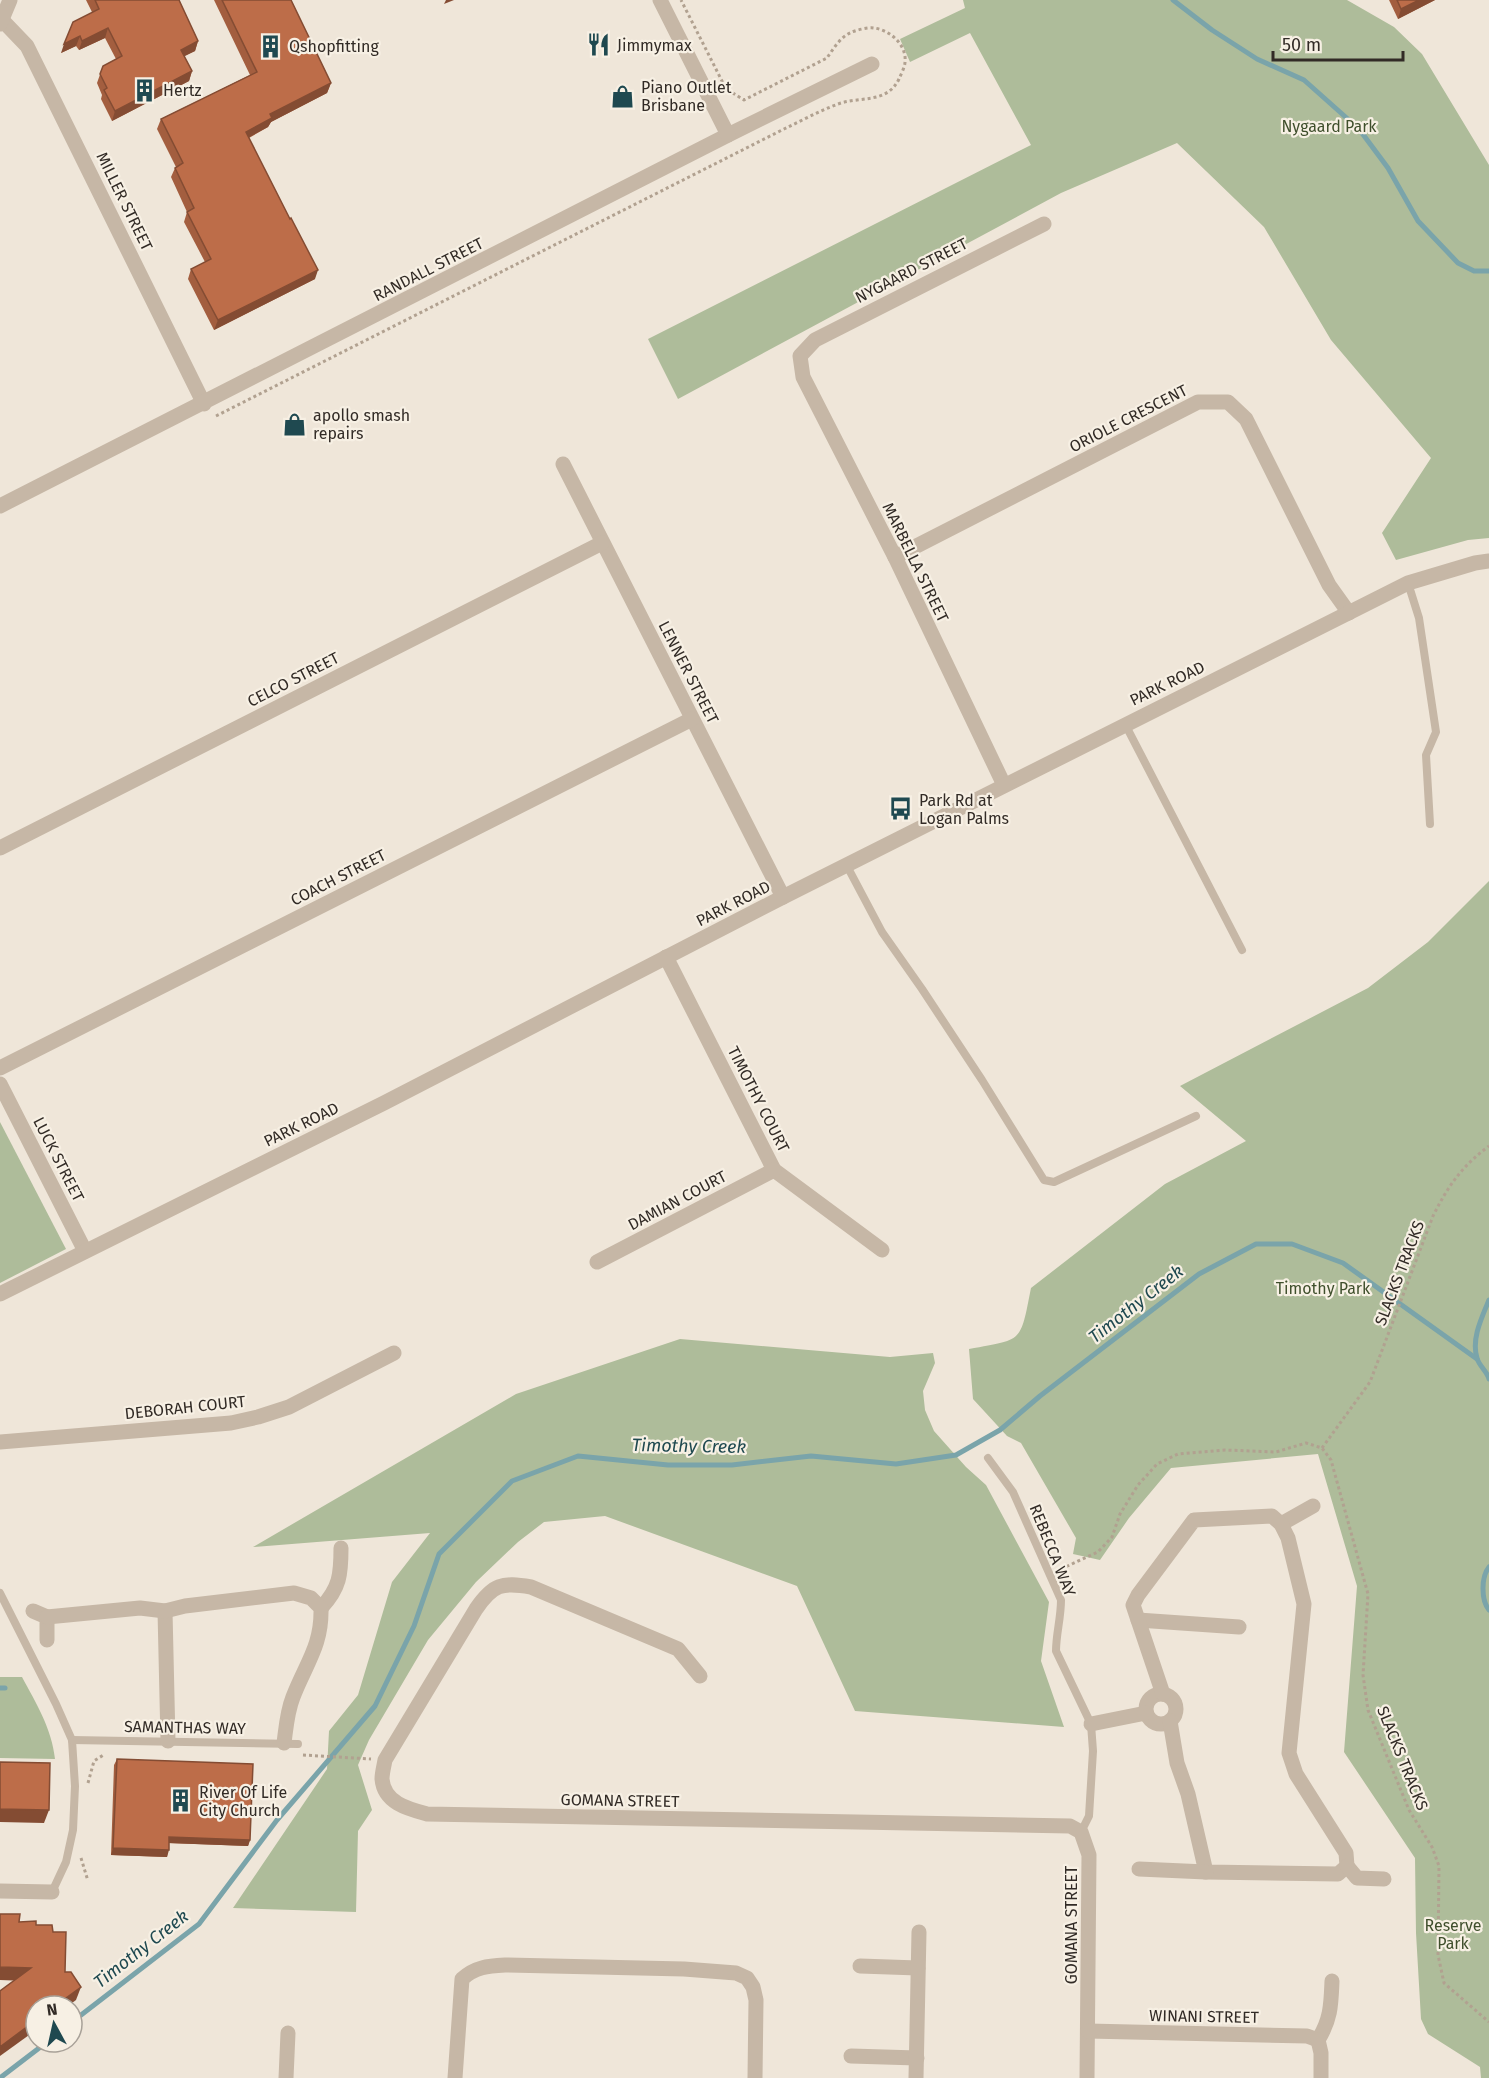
<svg xmlns="http://www.w3.org/2000/svg" width="1489" height="2078" font-family="'Fira Sans',sans-serif">
	<rect width="100%" height="100%" fill="#efe6d9"/>
	<g fill="#aebc9a">
		<polygon points="963,0 1347,0 1394,27 1422,54 1489,165 1489,538 1468,540 1396,560 1382,533 1431,458 1331,340 1264,227 1177,143 1061,193 678,399 648,339 1031,145 970,33 910,62 900,39 965,8"/>
		<path d="M1489 881V2078H1481L1480 2067 1428 2034 1421 2019 1416 1933 1415 1858 1344 1752 1357 1586 1318 1454 1171 1468 1129 1518 1100 1560 1073 1554 1076 1538 1021 1443 1007 1436 973 1399 969 1349C1024 1339 1020 1343 1031 1288L1165 1184 1246 1141 1180 1086 1368 988 1428 942Z"/>
		<polygon points="0,1122 66,1249 0,1283"/>
		<polygon points="680,1339 890,1357 933,1353 935,1363 923,1391 925,1410 934,1431 966,1467 986,1485 1049,1602 1041,1661 1064,1727 855,1711 797,1586 605,1516 544,1522 518,1542 476,1582 428,1640 369,1740 358,1765 372,1810 358,1831 356,1912 233,1908 327,1769 329,1731 358,1695 392,1582 430,1533 253,1547 516,1394"/>
		<path d="M0 1677H22C36 1703 52 1729 55 1759L0 1758Z"/>
	</g>
	<g fill="none" stroke-linecap="round" stroke-linejoin="round">
		<g stroke="#7aa4aa" stroke-width="5">
			<polyline points="1173,0 1212,30 1257,59 1304,80 1359,129 1388,168 1418,221 1458,263 1474,271 1489,271"/>
			<path d="M1489 1300C1482 1317 1471 1339 1477 1358 1479 1366 1487 1371 1489 1379"/>
			<path d="M1489 1567C1481 1577 1481 1600 1489 1610"/>
			<polyline points="0,1688 5,1688"/>
			<polyline points="72,2022 199,1924 277,1820 375,1706 414,1626 439,1554 512,1481 578,1456 668,1465 732,1465 811,1456 896,1464 956,1455 1000,1430 1040,1396 1199,1274 1256,1244 1292,1244 1343,1263 1477,1359"/>
			<polyline points="0,2078 47,2042"/>
		</g>
		<g stroke="#b1a190" stroke-width="3" stroke-dasharray="3 3" stroke-linecap="butt">
			<path d="M216 416 784 129C801 121 819 111 838 104 860 96 887 104 899 79 901 74 905 67 905 62 907 45 890 30 874 28 868 27 857 30 852 32 841 36 833 49 827 58L744 100 728 90 723 83 681 0"/>
			<path d="M1322 1448 1370 1382 1433 1216C1448 1186 1462 1166 1489 1146"/>
			<polyline points="1061,1569 1098,1552 1112,1537 1120,1514 1138,1485 1157,1464 1178,1454 1225,1450 1276,1452 1306,1443 1322,1448 1331,1460 1368,1594 1363,1675 1368,1710 1409,1810 1432,1847 1439,1866 1438,1955 1444,1983 1489,2022"/>
			<polyline points="303,1755 371,1759"/>
			<polyline points="88,1783 94,1761 105,1754"/>
			<polyline points="81,1858 88,1881"/>
		</g>
		<g stroke="#c6b7a6" stroke-width="8">
			<polyline points="1408,583 1419,618 1436,732 1426,755 1430,824"/>
			<polyline points="1125,724 1242,950"/>
			<polyline points="847,866 882,932 922,989 982,1080 1044,1180 1054,1182 1196,1116"/>
			<path d="M988 1458 1013 1492 1061 1600C1061 1618 1056 1634 1056 1651L1091 1724 1093 1751 1089 1816 1081 1832"/>
			<polyline points="0,1593 56,1704 72,1740 75,1786 73,1830 66,1862 52,1892"/>
			<polyline points="72,1740 298,1744"/>
		</g>
		<g stroke="#c6b7a6" stroke-width="15">
			<polyline points="3,21 27,46 204,404"/>
			<polyline points="563,464 783,897"/>
			<polyline points="0,506 728,135 872,64"/>
			<polyline points="895,557 1198,402 1228,402 1246,419 1329,585 1349,613"/>
			<polyline points="1004,785 895,557 803,377 800,356 815,340 1044,224"/>
			<polyline points="0,848 602,543"/>
			<polyline points="666,957 774,1170 882,1250"/>
			<polyline points="0,1068 692,719"/>
			<polyline points="0,1084 85,1251"/>
			<polyline points="597,1262 774,1170"/>
			<polyline points="0,1442 231,1423 258,1417 289,1407 394,1353"/>
			<polyline points="1281,1524 1313,1506"/>
			<path d="M321 1608C340 1588 341 1574 341 1548"/>
			<polyline points="33,1611 47,1617 47,1640"/>
			<polyline points="165,1611 168,1741"/>
			<path d="M47 1617 140 1608 165 1611 185 1606 294 1593 311 1598 321 1608C322 1646 306 1663 293 1697 287 1712 286 1728 284 1743"/>
			<polyline points="1138,1620 1239,1627"/>
			<path d="M700 1676 678 1649 531 1587C502 1582 493 1584 476 1609L385 1760C384 1766 382 1773 382 1779 384 1803 408 1809 427 1814L1070 1826 1081 1832 1089 1855 1087 2078"/>
			<circle cx="1161" cy="1709" r="15"/>
			<polyline points="1163,1694 1133,1605 1138,1595 1194,1520 1272,1516 1281,1524 1288,1538 1304,1604 1289,1753 1296,1774 1346,1853 1347,1866 1338,1874 1206,1872 1188,1794 1177,1763 1170,1721"/>
			<polyline points="1091,1724 1146,1713"/>
			<polyline points="1347,1866 1357,1878 1384,1879"/>
			<polyline points="1139,1869 1206,1872"/>
			<polyline points="0,1891 52,1892"/>
			<polyline points="860,1966 918,1968"/>
			<polyline points="1088,2031 1307,2036 1318,2040"/>
			<path d="M1318 2040C1331 2019 1331 2005 1332 1981"/>
			<polyline points="1318,2040 1321,2053 1321,2078"/>
			<polyline points="851,2056 917,2058"/>
			<polyline points="286,2078 288,2033"/>
			<path d="M455 2078 462 1979C475 1967 488 1966 505 1965L684 1969 736 1973 747 1978 753 1987 756 2000 755 2078"/>
			<polyline points="916,2078 919,1932"/>
		</g>
		<g stroke="#c6b7a6" stroke-width="15">
			<polyline points="660,0 728,135"/>
			<polyline points="0,24 10,0"/>
			<polyline points="0,1294 384,1103 783,897 1408,583 1475,563 1489,561"/>
		</g>
	</g>
	<g fill="#a35e3f">
		<polygon points="86,0 179,0 198,41 195,51 184,56 192,71 189,81 112,121 101,99 102,95 97,83 103,66 116,59 105,38 79,50 76,46 61,53 92,12"/>
		<polygon points="214,0 291,0 331,83 327,93 271,122 268,127 249,138 315,279 214,330 188,279 191,269 205,262 184,222 187,212 171,177 175,168 176,167 157,129 161,119 250,75"/>
		<polygon points="1389,0 1435,0 1398,19"/>
		<polygon points="117,1759 250,1840 248,1846 169,1843 167,1857 111,1855 114,1765"/>
	</g>
	<g fill="#844c33">
		<polygon points="446,0 454,0 444,4"/>
		<polygon points="1419,0 1435,0 1398,19 1401,9"/>
		<polygon points="108,28 105,38 79,50 82,41"/>
		<polygon points="80,36 76,46 61,53 64,44"/>
		<polygon points="198,41 195,51 177,60 181,50"/>
		<polygon points="192,71 189,81 112,121 115,111"/>
		<polygon points="331,83 327,93 271,122 268,127 242,141 246,132 270,114"/>
		<polygon points="318,270 315,279 214,330 218,320"/>
		<polygon points="0,1809 49,1810 44,1823 0,1822"/>
		<polygon points="169,1837 250,1840 248,1846 167,1843"/>
		<polygon points="113,1848 169,1850 167,1857 111,1855"/>
		<polygon points="0,1967 31,1968 26,1981 0,1980"/>
		<polygon points="81,1987 76,2000 68,2006 55,2006"/>
		<polygon points="36,2020 36,2030 0,2056 0,2047"/>
	</g>
	<g fill="#bd6d49" stroke="#844c33" stroke-width="1.5">
		<polygon points="95,0 179,0 198,41 181,50 192,71 115,111 104,90 107,88 100,74 103,66 122,56 108,28 82,41 80,36 64,44 73,22 99,9"/>
		<polygon points="222,0 291,0 331,83 270,114 272,118 246,132 290,219 291,218 318,270 218,320 191,269 211,259 187,212 194,208 175,168 183,163 161,119 257,72"/>
		<polygon points="1397,0 1419,0 1401,9"/>
		<polygon points="117,1759 253,1764 250,1840 169,1837 169,1850 113,1848"/>
		<polygon points="0,1762 50,1763 49,1810 0,1809"/>
		<polygon points="0,1914 20,1914 19,1922 36,1921 36,1925 52,1925 53,1932 66,1932 65,1972 71,1972 81,1987 55,2006 36,2006 36,2020 0,2047 0,1991 31,1968 0,1967"/>
	</g>
	<defs>
		<symbol id="restaurant-bare" viewBox="-9 -9 18 18"><path d="M-5-6h1v4h1v-4h1v4h1v-4h1v5L-1.5 .5V6h-2V.5L-5-1ZM5-6V6H3V1.5H1.5Q1.5-4 5-6Z" fill="#1f4950" stroke="#f7f0e4" stroke-width="2.5" paint-order="stroke"/></symbol>
		<symbol id="building-bare" viewBox="-9 -9 18 18"><path d="M-4-6H4V6H1V3H-1V6H-4ZM-2.5-4.3h1.7v1.8h-1.7ZM.8-4.3h1.7v1.8H.8ZM-2.5-1h1.7V.8h-1.7ZM.8-1h1.7V.8H.8Z" fill="#1f4950" stroke="#f7f0e4" stroke-width="2.5" paint-order="stroke"/></symbol>
		<symbol id="shop-bare" viewBox="-9 -9 18 18"><path d="M-5-2.5h2.3a2.7 3.5 0 0 1 5.4 0H5L5.5 6h-11ZM-1.5-2.5h3a1.5 2.3 0 0 0-3 0Z" fill="#1f4950" stroke="#f7f0e4" stroke-width="2.5" paint-order="stroke"/></symbol>
		<symbol id="bus-bare" viewBox="-9 -9 18 18"><path d="M-5-6H5V4H4V6H2V4H-2V6H-4V4H-5ZM-3.5-4V0h7V-4ZM-3.5 1.2v1.5H-2V1.2ZM2 1.2v1.5H3.5V1.2Z" fill="#1f4950" stroke="#f7f0e4" stroke-width="2.5" paint-order="stroke"/></symbol>
	</defs>
	<g fill-rule="evenodd">
		<use href="#restaurant-bare" x="582" y="28" width="33" height="33"/>
		<use href="#building-bare" x="254" y="30" width="33" height="33"/>
		<use href="#building-bare" x="128" y="74" width="33" height="33"/>
		<use href="#shop-bare" x="606" y="80" width="33" height="33"/>
		<use href="#shop-bare" x="278" y="408" width="33" height="33"/>
		<use href="#bus-bare" x="884" y="792" width="33" height="33"/>
		<use href="#building-bare" x="164" y="1784" width="33" height="33"/>
	</g>
	<g text-anchor="middle" stroke-width="4.5" stroke-linejoin="round" paint-order="stroke">
		<g font-size="16" fill="#322b26" stroke="#f7f0e4" text-anchor="start">
			<text x="617" y="51">Jimmymax</text>
			<text x="289" y="52">Qshopfitting</text>
			<text x="641" y="93">Piano Outlet<tspan x="641" dy="18">Brisbane</tspan></text>
			<text x="163" y="96">Hertz</text>
			<text x="313" y="421">apollo smash<tspan x="313" dy="18">repairs</tspan></text>
			<text x="919" y="806">Park Rd at<tspan x="919" dy="18">Logan Palms</tspan></text>
			<text x="199" y="1798">River Of Life<tspan x="199" dy="18">City Church</tspan></text>
		</g>
		<g font-size="16" fill="#3f4f2c" stroke="#f7f0e4">
			<text x="1329" y="132">Nygaard Park</text>
			<text x="1323" y="1294">Timothy Park</text>
			<text x="1453" y="1931">Reserve<tspan x="1453" dy="18">Park</tspan></text>
		</g>
		<g font-size="16" fill="#322b26" stroke="#f7f0e4">
			<text transform="translate(125 201) rotate(64)" y="6">MILLER STREET</text>
			<text transform="translate(428 269) rotate(-27)" y="6">RANDALL STREET</text>
			<text transform="translate(911 270) rotate(-27)" y="6">NYGAARD STREET</text>
			<text transform="translate(1128 418) rotate(-27)" y="6">ORIOLE CRESCENT</text>
			<text transform="translate(916 562) rotate(64)" y="6">MARBELLA STREET</text>
			<text transform="translate(689 672) rotate(63)" y="6">LENNER STREET</text>
			<text transform="translate(293 679) rotate(-27)" y="6">CELCO STREET</text>
			<text transform="translate(1167 683) rotate(-26)" y="6">PARK ROAD</text>
			<text transform="translate(338 877) rotate(-27)" y="6">COACH STREET</text>
			<text transform="translate(733 903) rotate(-27)" y="6">PARK ROAD</text>
			<text transform="translate(759 1099) rotate(63)" y="6">TIMOTHY COURT</text>
			<text transform="translate(301 1124) rotate(-26)" y="6">PARK ROAD</text>
			<text transform="translate(59 1159) rotate(63)" y="6">LUCK STREET</text>
			<text transform="translate(677 1200) rotate(-28)" y="6">DAMIAN COURT</text>
			<text transform="translate(1399 1273) rotate(-69)" y="6">SLACKS TRACKS</text>
			<text transform="translate(185 1407) rotate(-6)" y="6">DEBORAH COURT</text>
			<text transform="translate(1053 1550) rotate(68)" y="6">REBECCA WAY</text>
			<text transform="translate(185 1727) rotate(1)" y="6">SAMANTHAS WAY</text>
			<text transform="translate(1403 1758) rotate(68)" y="6">SLACKS TRACKS</text>
			<text transform="translate(620 1800) rotate(1)" y="6">GOMANA STREET</text>
			<text transform="translate(1071 1925) rotate(-90)" y="6">GOMANA STREET</text>
			<text transform="translate(1204 2016) rotate(1)" y="6">WINANI STREET</text>
		</g>
		<g font-size="18" font-style="italic" fill="#1f4950" stroke="#f7f0e4">
			<text transform="translate(1136 1304) rotate(-38)" y="6">Timothy Creek</text>
			<text transform="translate(689 1446) rotate(1)" y="6">Timothy Creek</text>
			<text transform="translate(141 1949) rotate(-38)" y="6">Timothy Creek</text>
		</g>
	</g>
	<g transform="translate(54 2024) rotate(352)"><circle r="28" fill="#f7f0e4" stroke="#a8a198" stroke-width="1.5"/>
	<path d="M0-4.5L10 22L0 15L-10 22Z" fill="#1f4950"/>
	<text y="-9" font-size="16" font-weight="bold" text-anchor="middle" fill="#322b26">N</text>
	</g>
	<path d="M1273 51v9h130v-9" fill="none" stroke="#322b26" stroke-width="3"/>
	<text x="1282" y="51" font-size="18" fill="#322b26" stroke="#f7f0e4" stroke-width="4.5" paint-order="stroke">50 m</text>
</svg>
